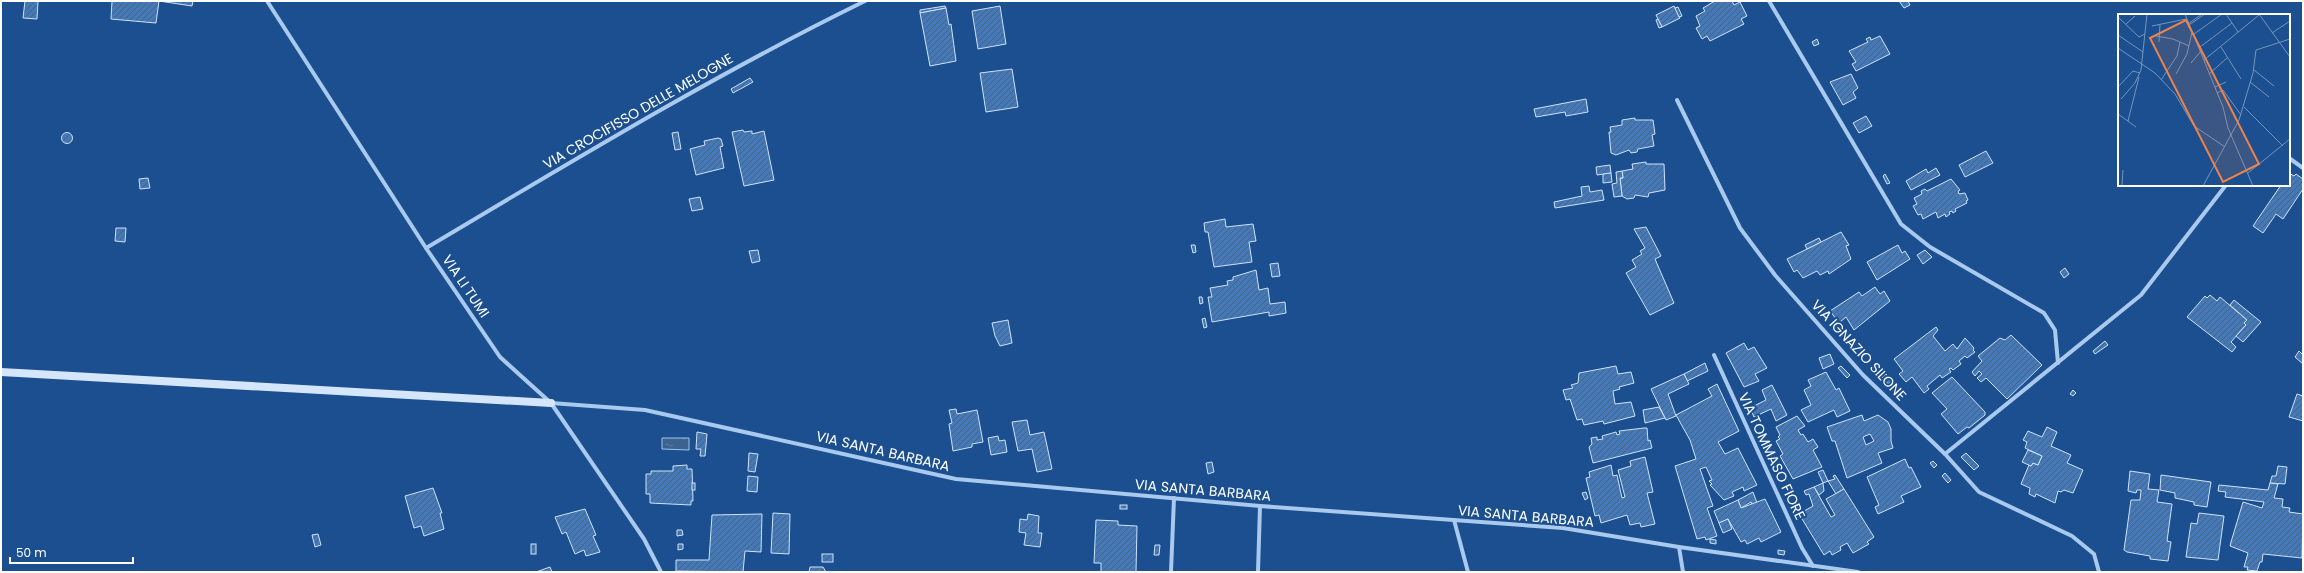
<svg xmlns="http://www.w3.org/2000/svg" width="2304" height="573" font-family="Poppins,sans-serif">
	<defs>
		<pattern id="water-ripples" width="26" height="14" patternUnits="userSpaceOnUse"><rect width="26" height="14" fill="#3c6290"/><path d="M2 4q2-2 4 0t4 0M15 11q2-2 4 0t4 0" fill="none" stroke="#597aa1"/></pattern>
		<pattern id="building-hatch" width="6" height="6" patternUnits="userSpaceOnUse"><rect width="6" height="6" fill="#4478b7"/><path d="M-1 1l2-2M0 6l6-6M5 7l2-2" fill="none" stroke="#486282"/></pattern>
	</defs>
	<rect width="100%" height="100%" fill="#1b4f8f"/>
	<polygon fill="url(#water-ripples)" stroke="#9cc4f0" points="662,438 689,438 689,450 662,449"/>
	<g fill="url(#building-hatch)" stroke="#cfe3fa" fill-rule="evenodd">
		<polygon points="25,1 38,1 37,19 23,18"/>
		<polygon points="112,1 193,1 192,6 159,1 156,23 111,19"/>
		<polygon points="1715,1 1732,1 1734,5 1740,2 1747,16 1741,19 1744,24 1710,41 1707,36 1702,39 1696,28 1700,26 1696,16 1705,11 1703,8"/>
		<polygon points="1899,1 1908,1 1910,5 1904,8"/>
		<polygon points="945,6 946,8 920,13 920,10"/>
		<polygon points="1000,6 1006,44 978,49 972,11"/>
		<polygon points="1674,6 1680,18 1662,27 1656,15"/>
		<polygon points="1678,7 1682,16 1679,17 1675,8"/>
		<polygon points="946,8 949,25 951,24 956,61 930,66 920,13"/>
		<polygon points="1658,19 1662,27 1659,28 1656,20"/>
		<polygon points="1880,36 1890,54 1856,71 1852,64 1856,62 1849,51 1868,42 1866,39 1870,37 1871,40"/>
		<polygon points="1817,39 1819,44 1814,46 1812,42"/>
		<polygon points="1012,69 1018,107 986,112 980,73"/>
		<polygon points="1851,74 1858,88 1853,92 1856,98 1843,105 1830,82"/>
		<polygon points="750,78 753,82 733,93 731,89"/>
		<polygon points="1586,99 1588,112 1566,116 1565,112 1536,117 1534,109"/>
		<polygon points="1866,116 1872,126 1859,133 1853,123"/>
		<polygon points="1635,118 1635,120 1653,120 1655,134 1652,135 1654,146 1638,149 1637,152 1631,153 1629,150 1616,155 1611,153 1609,132 1611,132 1610,127 1622,125 1622,120"/>
		<polygon points="743,130 744,132 752,131 752,134 764,131 774,180 744,186 732,132"/>
		<polygon points="678,132 681,149 675,150 672,133"/>
		<circle cx="67" cy="138" r="5.5"/>
		<polygon points="718,138 721,139 723,146 720,147 724,168 696,175 690,149 705,145 704,141"/>
		<polygon points="1986,151 1993,163 1965,177 1959,165"/>
		<polygon points="1646,162 1646,164 1664,164 1665,190 1649,193 1648,197 1635,195 1634,198 1627,199 1622,196 1620,178 1623,178 1622,171 1633,169 1632,164"/>
		<polygon points="1610,165 1611,173 1597,175 1596,167"/>
		<polygon points="1936,168 1940,175 1911,190 1906,181 1926,169 1928,173"/>
		<polygon points="1622,171 1623,178 1620,178 1622,196 1614,197 1612,184 1617,183 1616,172"/>
		<polygon points="1611,173 1612,182 1603,183 1603,174"/>
		<polygon points="2289,173 2294,176 2296,174 2303,179 2303,189 2283,219 2276,214 2263,233 2253,226 2281,185 2289,185"/>
		<polygon points="1885,174 1890,183 1887,184 1883,176"/>
		<polygon points="148,178 150,188 140,189 139,179"/>
		<polygon points="1951,179 1960,190 1958,191 1959,194 1965,193 1968,200 1966,201 1967,203 1955,209 1956,211 1953,213 1952,211 1949,212 1950,214 1946,217 1945,214 1938,218 1936,212 1923,219 1921,214 1918,215 1913,206 1917,204 1914,198 1922,194 1921,191 1925,189 1927,191"/>
		<polygon points="1589,186 1590,192 1602,190 1604,200 1555,208 1554,202 1582,196 1581,187"/>
		<polygon points="700,197 703,209 692,211 689,199"/>
		<polygon points="1225,219 1226,227 1253,224 1256,241 1249,242 1252,262 1214,267 1208,232 1205,232 1204,223"/>
		<polygon points="1646,227 1661,256 1655,259 1674,303 1650,315 1626,273 1636,267 1632,260 1642,254 1640,251 1645,248 1634,229"/>
		<polygon points="116,228 126,228 125,242 115,241"/>
		<polygon points="1841,232 1849,245 1846,246 1851,259 1829,274 1828,271 1820,275 1817,271 1803,278 1797,270 1794,272 1787,259"/>
		<polygon points="1819,238 1821,242 1807,249 1805,245"/>
		<polygon points="1191,245 1195,245 1196,252 1193,253"/>
		<polygon points="1898,245 1902,253 1905,251 1910,259 1877,280 1867,262"/>
		<polygon points="758,250 760,261 752,263 749,251"/>
		<polygon points="1925,250 1932,257 1923,264 1917,255"/>
		<polygon points="1278,263 1280,276 1272,277 1270,264"/>
		<polygon points="2065,268 2069,274 2064,278 2060,272"/>
		<polygon points="1256,270 1259,290 1268,288 1270,304 1285,302 1286,313 1269,316 1269,312 1212,322 1208,297 1212,297 1210,288 1228,285 1227,281 1233,280 1233,277"/>
		<polygon points="1875,287 1880,294 1884,291 1890,301 1854,330 1846,317 1839,323 1830,311 1859,292 1862,296"/>
		<polygon points="2210,295 2217,301 2220,297 2247,320 2244,323 2246,325 2231,342 2236,347 2232,352 2187,317 2205,296 2207,298"/>
		<polygon points="1199,297 1202,297 1203,303 1200,304"/>
		<polygon points="2234,300 2261,322 2243,342 2236,336 2246,325 2244,323 2247,320 2230,305"/>
		<polygon points="1205,318 1207,327 1204,328 1202,319"/>
		<polygon points="1008,320 1012,343 1000,346 995,336 992,323"/>
		<polygon points="1936,327 1938,330 1933,336 1945,351 1953,344 1957,349 1965,338 1974,348 1973,350 1975,352 1967,358 1965,356 1959,361 1961,364 1953,370 1951,368 1949,369 1951,372 1942,378 1940,375 1927,386 1929,389 1924,393 1912,377 1906,382 1899,374 1903,371 1894,359"/>
		<polygon points="2011,335 2042,365 2007,399 1986,378 1981,382 1977,378 1982,374 1979,371 1975,376 1972,372 1982,361 1978,356 2000,338 2005,340"/>
		<polygon points="2105,341 2108,345 2095,354 2093,351"/>
		<polygon points="1744,343 1748,350 1754,347 1767,368 1755,374 1759,381 1744,387 1726,353"/>
		<polygon points="2299,351 2303,355 2303,364 2295,357"/>
		<polygon points="1830,354 1834,364 1823,369 1819,358"/>
		<polygon points="1705,363 1708,371 1687,381 1684,374"/>
		<polygon points="1616,366 1618,374 1631,372 1634,383 1619,387 1620,389 1613,391 1615,404 1631,402 1635,416 1604,424 1603,421 1584,425 1582,419 1577,420 1570,399 1566,400 1563,390 1573,388 1571,385 1578,383 1579,373"/>
		<polygon points="1841,366 1850,375 1847,378 1838,368"/>
		<polygon points="1826,372 1836,390 1839,388 1850,411 1837,417 1834,410 1808,422 1801,410 1811,405 1804,390 1811,386 1808,380"/>
		<polygon points="1684,374 1689,384 1668,394 1676,416 1666,420 1651,389"/>
		<polygon points="1886,374 1891,381 1888,384 1882,377"/>
		<polygon points="1952,377 1985,412 1985,415 1969,428 1967,427 1958,434 1941,414 1947,409 1932,393"/>
		<polygon points="1717,384 1739,431 1718,442 1725,454 1738,448 1757,485 1744,491 1743,487 1732,492 1734,496 1724,500 1710,485 1712,484 1709,481 1712,480 1706,467 1700,469 1713,506 1707,508 1717,536 1706,540 1705,537 1697,539 1675,466 1696,459 1690,440 1676,415 1712,396 1708,389"/>
		<polygon points="1772,385 1787,415 1776,421 1771,409 1754,417 1750,408 1766,400 1762,390"/>
		<polygon points="2073,390 2076,393 2073,396 2070,394"/>
		<polygon points="2297,394 2303,396 2303,421 2289,417"/>
		<polygon points="1659,407 1665,418 1645,423 1643,410"/>
		<polygon points="956,409 957,414 977,410 983,442 972,444 972,447 953,451 949,424 952,423 949,410"/>
		<path d="M1862 415 1864 421 1878 415 1888 422 1891 429V441L1893 448 1878 453 1882 463 1847 478 1835 441H1832L1827 427ZM1870 434 1874 441 1866 445 1863 437Z"/>
		<polygon points="1797,416 1805,426 1798,430 1801,435 1803,434 1808,442 1813,439 1818,447 1813,450 1822,467 1793,479 1780,456 1783,454 1776,441 1780,439 1778,437 1780,435 1776,427"/>
		<polygon points="1027,420 1030,435 1044,432 1052,469 1037,472 1032,449 1018,451 1012,422"/>
		<polygon points="2047,427 2057,432 2051,446 2071,455 2067,463 2083,470 2073,493 2064,490 2061,492 2058,491 2055,503 2036,494 2035,497 2029,494 2030,488 2021,484 2029,465 2031,466 2033,463 2038,465 2042,456 2025,448 2027,442 2023,440 2028,431 2042,437"/>
		<polygon points="1644,428 1647,428 1648,441 1650,440 1652,448 1593,463 1589,447 1592,444 1591,438 1597,437 1597,440 1603,439 1602,436 1616,432 1617,435 1620,434 1619,431"/>
		<polygon points="697,432 707,434 705,456 700,456 701,449 696,449"/>
		<polygon points="998,436 999,441 1005,440 1007,452 991,455 988,438"/>
		<polygon points="2028,450 2042,456 2038,465 2033,463 2031,466 2022,462"/>
		<polygon points="749,453 758,454 755,472 748,471"/>
		<polygon points="1966,453 1979,466 1974,470 1961,457"/>
		<polygon points="1645,457 1653,492 1647,493 1655,524 1641,527 1640,523 1630,525 1627,515 1601,523 1599,515 1595,516 1586,478 1590,477 1589,472 1611,465 1613,476 1617,475 1622,498 1625,497 1618,470 1631,466 1630,461"/>
		<polygon points="1905,459 1909,468 1911,467 1921,487 1901,496 1904,502 1878,514 1875,507 1879,505 1867,477"/>
		<polygon points="1933,461 1937,465 1934,468 1930,463"/>
		<polygon points="1212,462 1214,472 1208,474 1206,463"/>
		<polygon points="687,465 687,469 692,469 693,501 691,501 691,505 650,503 650,494 646,494 646,474 651,474 651,471 673,471 673,466"/>
		<polygon points="2278,466 2287,467 2285,484 2270,483 2272,476 2276,476"/>
		<polygon points="1823,470 1828,481 1823,483 1818,472"/>
		<polygon points="2130,471 2150,474 2148,489 2159,490 2157,502 2172,504 2167,541 2171,542 2168,561 2150,559 2150,556 2127,552 2124,550 2131,500 2140,500 2141,490 2137,490 2136,493 2128,491"/>
		<polygon points="1945,473 1951,480 1948,483 1942,476"/>
		<polygon points="1835,475 1844,489 1836,494 1828,481 1835,479 1833,476"/>
		<polygon points="2161,475 2211,482 2207,507 2194,505 2194,502 2175,498 2175,493 2160,490"/>
		<polygon points="748,476 758,477 757,492 747,491"/>
		<rect x="692" y="483" width="3" height="7"/>
		<polygon points="1823,483 1824,491 1819,495 1814,487"/>
		<polygon points="2270,483 2278,484 2274,498 2283,499 2282,507 2290,508 2289,512 2303,514 2302,558 2263,554 2262,562 2260,562 2257,571 2247,570 2248,567 2244,567 2248,553 2230,546 2231,542 2243,502 2262,508 2264,502 2225,497 2226,492 2218,491 2219,485 2268,490"/>
		<polygon points="1814,487 1831,517 1835,515 1826,499 1844,489 1874,537 1867,542 1869,544 1853,553 1847,543 1840,547 1841,550 1832,555 1830,551 1824,555 1799,514 1813,506 1809,494 1806,495 1804,491"/>
		<polygon points="433,488 442,513 440,513 444,529 424,536 421,526 414,528 405,496"/>
		<polygon points="1586,492 1588,498 1585,500 1582,493"/>
		<polygon points="1753,492 1757,503 1752,505 1751,502 1741,508 1738,500"/>
		<polygon points="1765,499 1781,532 1761,542 1759,538 1747,544 1745,540 1741,542 1728,519 1719,523 1714,511 1738,500 1741,508"/>
		<rect x="1120" y="505" width="7" height="4"/>
		<polygon points="585,509 596,535 593,536 600,552 586,556 584,550 575,554 566,532 562,534 555,517"/>
		<polygon points="773,513 790,514 789,554 771,553"/>
		<polygon points="2199,513 2224,516 2218,560 2186,557 2191,523 2197,524"/>
		<polygon points="762,514 761,552 745,551 743,572 676,571 676,560 709,560 712,515"/>
		<polygon points="1028,514 1039,516 1038,533 1042,533 1040,547 1024,545 1026,533 1019,532 1020,519 1027,520"/>
		<polygon points="1728,519 1732,529 1723,533 1719,523"/>
		<polygon points="1096,520 1118,521 1118,525 1137,526 1136,572 1101,572 1101,563 1094,563"/>
		<polygon points="677,530 682,530 683,535 677,536"/>
		<polygon points="318,534 321,545 315,547 312,535"/>
		<polygon points="1710,539 1716,540 1716,544 1710,543"/>
		<rect x="531" y="544" width="5" height="10"/>
		<polygon points="678,544 683,544 683,549 678,550"/>
		<polygon points="1155,545 1160,545 1159,555 1154,555"/>
		<polygon points="1778,550 1785,551 1784,555 1778,554"/>
		<rect x="822" y="554" width="11" height="8"/>
		<polygon points="550,567 552,572 536,572"/>
		<polygon points="810,567 823,567 826,572 809,572"/>
	</g>
	<g fill="none" stroke-linecap="round" stroke-linejoin="round">
		<g stroke="#a9c9ee" stroke-width="4">
			<polyline points="267,1 426,248 500,357 551,403 644,539 661,572"/>
			<polyline points="1769,1 1901,224 1930,247 2044,313 2055,330 2058,363"/>
			<polyline points="1677,100 1740,228 1775,275 1863,375 1945,454 1979,492 2072,536 2094,554 2099,572"/>
			<polyline points="2289,158 2303,168"/>
			<path d="M426 248C571 162 714 75 865 1"/>
			<polyline points="1714,355 1802,548 1813,566"/>
			<polyline points="551,403 645,410 956,479 1260,506 1563,528 1679,547 1858,572"/>
			<polyline points="1945,454 2141,295 2226,185"/>
			<polyline points="1454,520 1468,572"/>
			<polyline points="1679,547 1683,572"/>
			<polyline points="1171,572 1174,498"/>
			<polyline points="1258,572 1260,506"/>
		</g>
		<polyline stroke="#d6e6fa" stroke-width="8" points="1,372 551,403"/>
	</g>
	<g text-anchor="middle" stroke-width="4" stroke-linejoin="round" paint-order="stroke">
		<g font-size="14" fill="#fff" stroke="#1b4f8f">
			<text transform="translate(638 111) rotate(-30)" y="5">VIA CROCIFISSO DELLE MELOGNE</text>
			<text transform="translate(466 286) rotate(56)" y="5">VIA LI TUMI</text>
			<text transform="translate(1859 350) rotate(47)" y="5">VIA IGNAZIO SILONE</text>
			<text transform="translate(883 451) rotate(13)" y="5">VIA SANTA BARBARA</text>
			<text transform="translate(1772 456) rotate(65)" y="5">VIA TOMMASO FIORE</text>
			<text transform="translate(1203 490) rotate(5)" y="5">VIA SANTA BARBARA</text>
			<text transform="translate(1526 516) rotate(5)" y="5">VIA SANTA BARBARA</text>
		</g>
	</g>
	<g transform="translate(2118 14)">
		<rect width="172" height="172" fill="#1b4f8f"/>
		<path fill="none" stroke="#7695bc" stroke-width="1" d="M67 0 105 93 110 114 135 172M108 0 120 18M141 0 172 43M1 4 21 23 27 20M8 10 17 2M70 10 84 0M71 11 87 0M34 12 68 5M154 19 172 7M76 20 104 0M0 21 25 38M38 22 55 25 71 32M41 28 42 10M82 33 114 9M103 33 123 65M0 34 37 59 57 80 76 112 107 133M86 46 141 1M73 49 83 37M136 56 156 72M58 60 69 40 74 18M91 60 109 44M43 66 59 42 62 28M132 68 151 83M0 73 15 57 22 59M97 73 108 68M99 79 105 76 123 101M3 85 17 69 23 56 29 0M126 93 165 132M0 100 18 113M10 107 21 63M130 159 172 125M4 172 5 156M85 172 121 106 135 59 138 36 172 25"/>
		<path fill="#ee8249" fill-opacity="0.15" stroke="#ee8249" stroke-width="2" d="M68 6 141 150 105 168 32 24Z"/>
		<rect width="172" height="172" fill="none" stroke="#fff" stroke-width="2"/>
	</g>
	<rect width="2304" height="573" fill="none" stroke="#ffffff" stroke-width="4"/>
	<path d="M10 557v6h123v-6" fill="none" stroke="#ffffff" stroke-width="2"/>
	<text x="16" y="557" font-size="12" fill="#ffffff" stroke="#1b4f8f" stroke-width="3" paint-order="stroke">50 m</text>
</svg>
